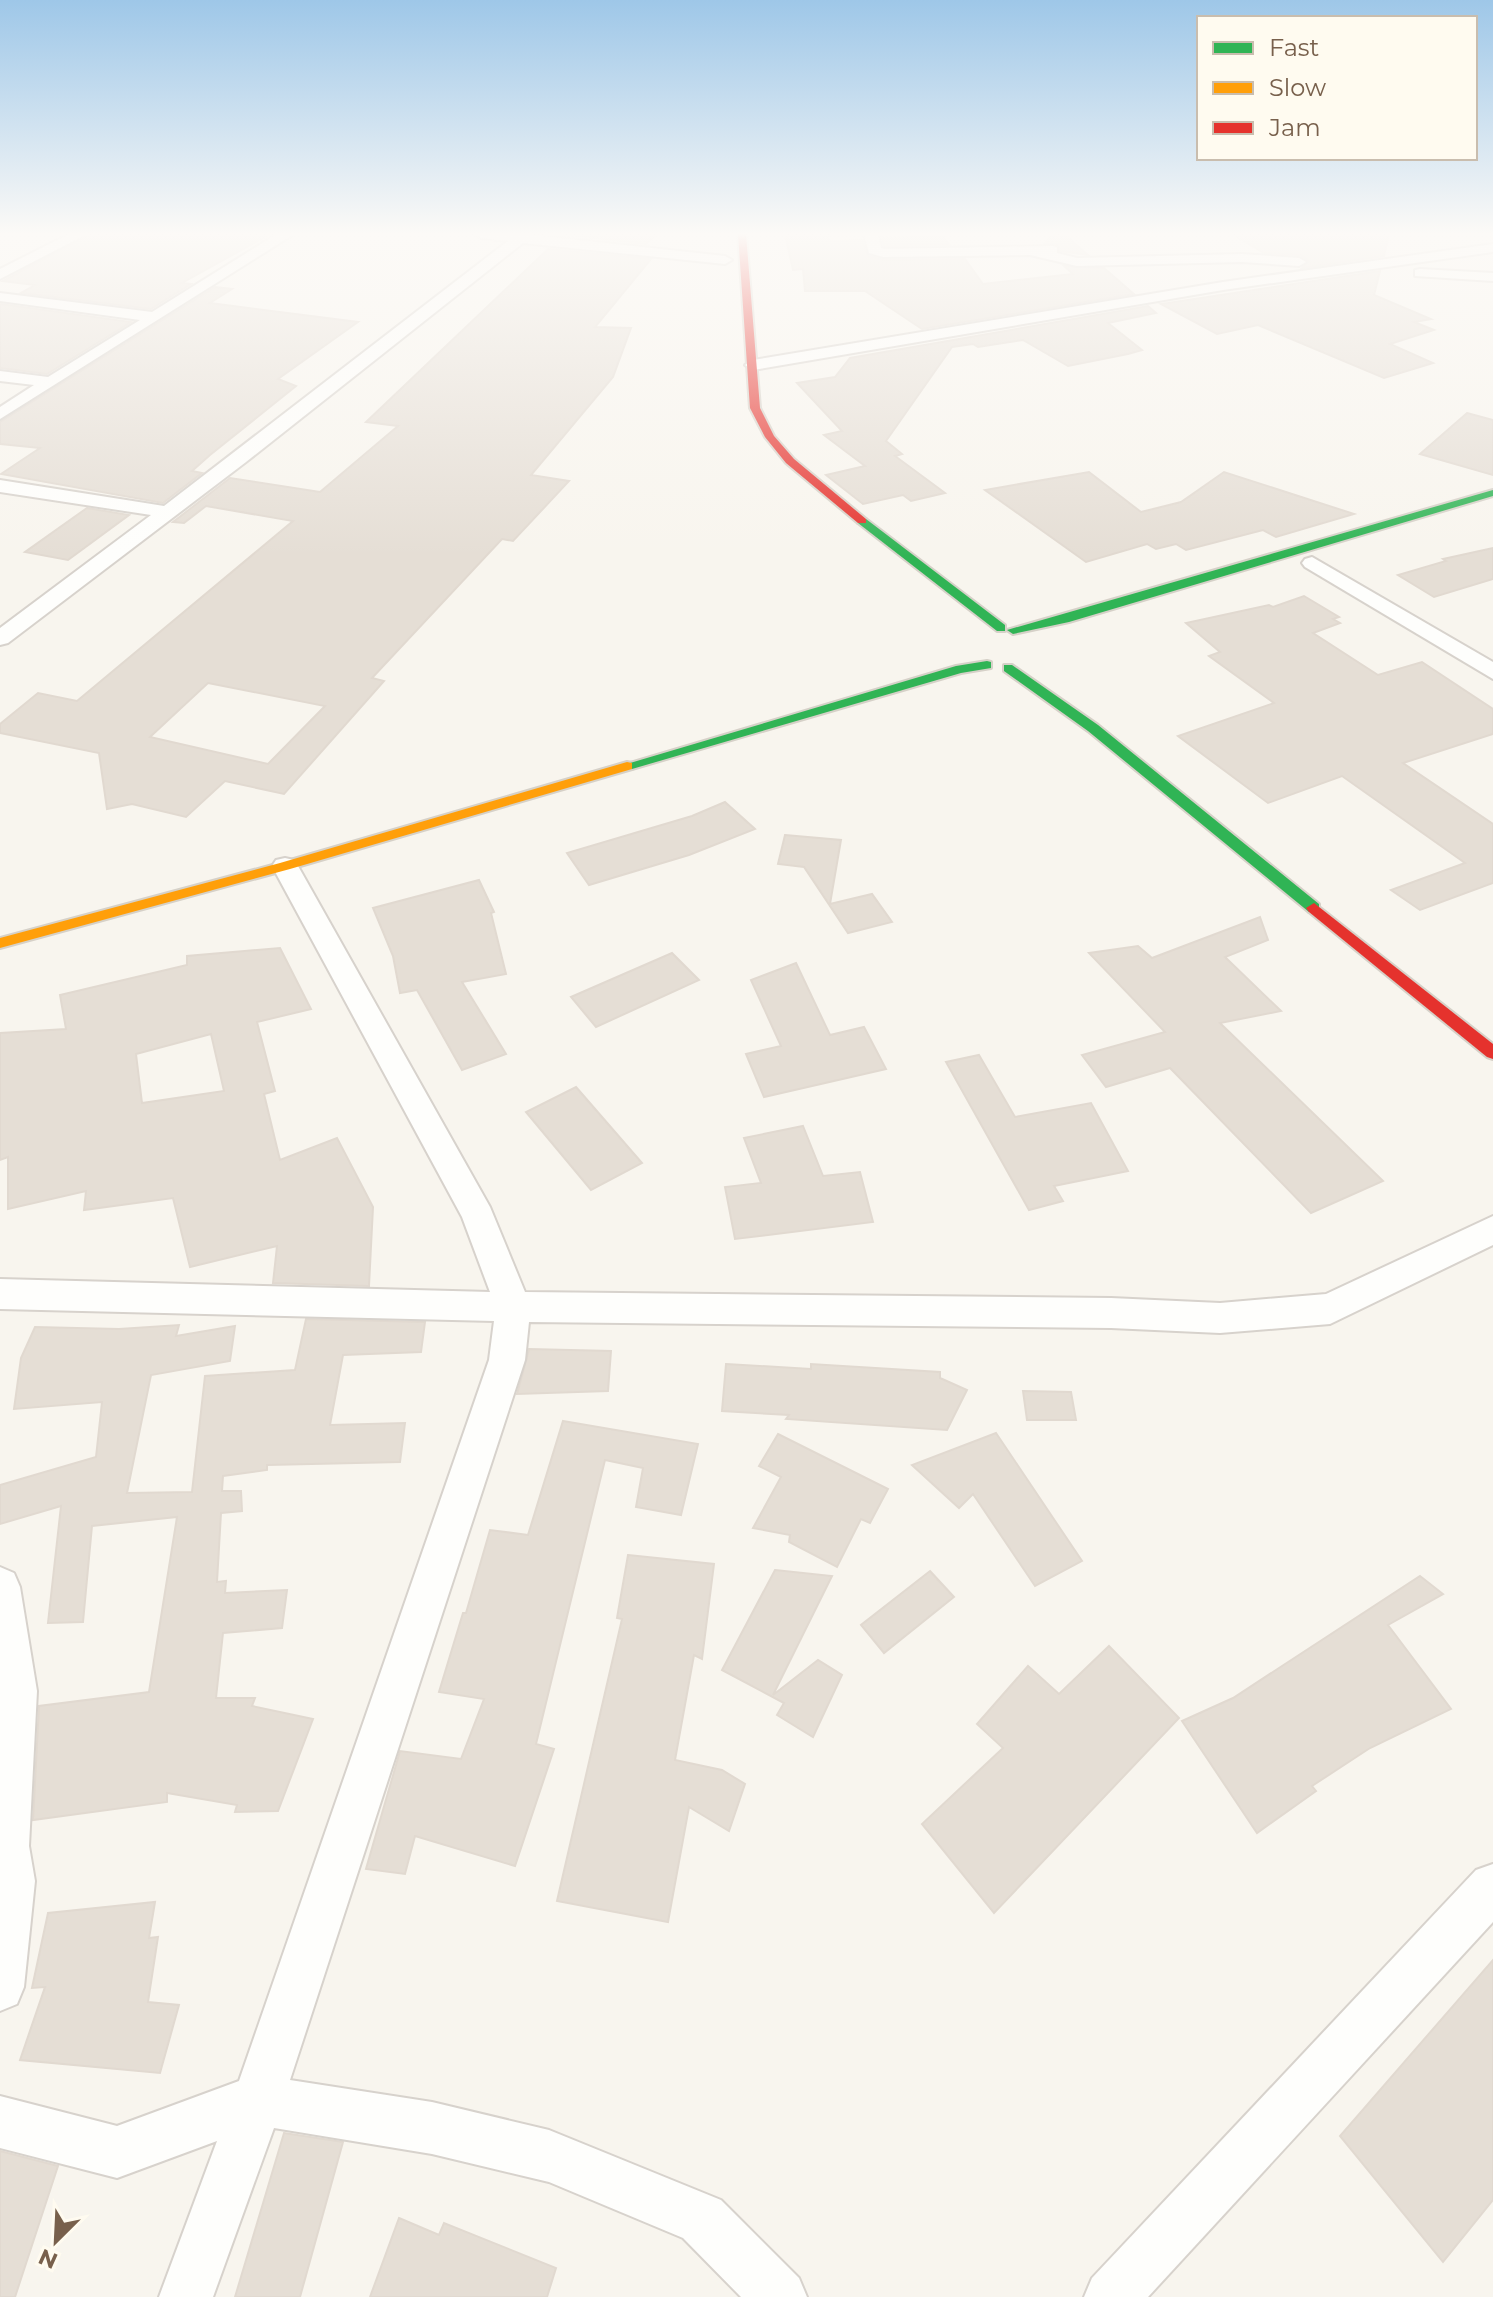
<svg xmlns="http://www.w3.org/2000/svg" width="1493" height="2297" font-family="Montserrat,sans-serif">
	<rect width="100%" height="100%" fill="#f8f5ee"/>
	<g fill="#e5ded5" stroke="#e1d9d0" stroke-width="2" fill-rule="evenodd">
		<polygon points="90,234 270,234 182,283 191,284 151,309 21,293 35,285 3,281"/>
		<polygon points="563,234 656,234 646,244"/>
		<polygon points="785,234 828,234 829,241 862,240 868,256 883,260 965,259 983,284 1073,274 1064,266 1104,268 1134,294 922,329 865,291 805,291 803,269 793,270"/>
		<polygon points="1053,234 1064,234 1088,255 1060,251 1058,244 1045,243"/>
		<polygon points="1232,234 1389,234 1384,256 1302,268 1309,261 1300,255 1264,253"/>
		<polygon points="918,237 944,237 949,245 884,246 882,238"/>
		<path d="M548 249 651 259 595 327 631 328 613 377 531 475 569 481 513 541 502 539 372 678 384 681 284 794 225 781 186 817 132 804 107 809 99 753 0 733V724L38 693 77 701 293 521 206 506 184 523 173 522 230 478 320 492 398 426 366 422ZM208 683 325 706 268 764 150 737Z"/>
		<polygon points="1380,271 1374,295 1431,319 1414,322 1434,330 1390,344 1433,363 1384,378 1258,325 1217,334 1161,304"/>
		<polygon points="215,287 232,289 210,303 358,322 278,379 296,386 210,455 192,471 202,473 163,503 1,474 40,448 0,444 0,422"/>
		<polygon points="0,305 1,304 131,322 47,374 0,368"/>
		<polygon points="1148,306 1156,313 1108,323 1142,350 1128,354 1068,366 1023,340 978,347 973,344 952,347 886,441 902,454 895,456 945,493 911,501 903,495 863,504 826,475 865,466 824,435 842,431 797,383 835,377 850,358"/>
		<polygon points="1467,413 1493,420 1493,475 1420,454"/>
		<polygon points="1089,472 1141,512 1181,502 1224,472 1354,514 1276,537 1263,530 1186,550 1176,544 1156,549 1147,544 1086,562 985,490"/>
		<polygon points="87,508 129,515 68,560 25,552"/>
		<polygon points="1493,548 1493,579 1434,597 1398,575 1446,561 1443,559"/>
		<polygon points="1304,596 1339,617 1333,619 1340,623 1313,633 1378,675 1422,662 1493,709 1493,734 1403,763 1493,824 1493,883 1420,910 1391,890 1465,863 1342,776 1268,803 1178,736 1274,703 1209,656 1220,652 1186,623 1269,605 1273,607"/>
		<polygon points="725,802 755,829 689,855 589,885 567,853 692,816"/>
		<polygon points="785,835 841,840 830,904 872,894 892,922 848,933 804,867 778,864"/>
		<polygon points="479,880 494,912 491,913 506,974 462,982 506,1054 462,1070 417,990 400,993 393,956 373,908"/>
		<polygon points="1260,917 1268,940 1225,957 1281,1011 1220,1023 1383,1181 1311,1213 1170,1068 1106,1087 1082,1055 1165,1032 1089,953 1138,946 1152,958"/>
		<path d="M280 948 311 1009 257 1022 275 1091 264 1094 280 1160 337 1138 373 1207 369 1286 273 1283 277 1246 190 1267 173 1198 84 1210 86 1191 8 1209V1157L0 1160V1033L66 1029 60 995 187 965V956ZM211 1034 224 1091 142 1103 136 1054Z"/>
		<polygon points="672,953 699,980 596,1027 571,997"/>
		<polygon points="796,963 830,1035 864,1027 886,1069 764,1097 746,1054 781,1046 751,980"/>
		<polygon points="979,1055 1015,1117 1091,1103 1128,1171 1054,1186 1063,1201 1029,1210 946,1062"/>
		<polygon points="576,1087 642,1163 591,1190 526,1112"/>
		<polygon points="803,1126 823,1176 860,1172 873,1222 735,1239 725,1187 761,1183 744,1138"/>
		<polygon points="306,1319 425,1322 421,1352 343,1355 330,1425 405,1423 400,1462 267,1465 267,1470 223,1476 222,1491 241,1491 242,1511 221,1513 217,1582 226,1581 225,1593 287,1590 282,1628 223,1633 216,1698 255,1698 252,1706 313,1719 278,1811 235,1812 237,1805 167,1793 167,1802 33,1820 39,1706 149,1692 177,1517 92,1526 83,1622 48,1623 61,1506 0,1524 0,1485 96,1457 102,1402 14,1409 21,1358 35,1327 119,1329 179,1325 176,1336 235,1326 230,1361 151,1375 127,1493 192,1492 205,1376 295,1370"/>
		<polygon points="529,1349 611,1351 608,1391 517,1394"/>
		<polygon points="726,1364 811,1369 811,1364 940,1372 940,1378 967,1390 947,1430 786,1419 789,1415 722,1411"/>
		<polygon points="1023,1391 1071,1392 1076,1420 1027,1420"/>
		<polygon points="563,1421 698,1444 681,1515 636,1507 643,1468 605,1460 536,1744 554,1749 515,1866 415,1836 405,1874 366,1869 400,1751 461,1759 484,1699 439,1692 463,1613 466,1613 490,1530 528,1535"/>
		<polygon points="996,1433 1082,1561 1035,1586 973,1494 959,1508 912,1465"/>
		<polygon points="778,1434 888,1489 870,1523 861,1519 837,1567 789,1542 790,1535 753,1528 781,1477 759,1466"/>
		<polygon points="628,1555 714,1564 702,1659 694,1655 675,1760 722,1770 745,1784 729,1831 689,1807 668,1922 557,1901 622,1619 617,1618"/>
		<polygon points="775,1570 832,1576 773,1695 818,1660 842,1675 813,1737 777,1715 784,1703 722,1670"/>
		<polygon points="930,1571 954,1597 884,1653 861,1625"/>
		<polygon points="1420,1576 1443,1594 1388,1625 1451,1709 1370,1748 1312,1786 1316,1791 1257,1833 1182,1721 1233,1698"/>
		<polygon points="1109,1646 1179,1718 994,1913 922,1824 1003,1748 977,1724 1028,1666 1059,1694"/>
		<polygon points="155,1902 149,1938 158,1937 148,2002 179,2005 160,2073 20,2060 45,1987 32,1988 48,1913"/>
		<polygon points="1493,1960 1493,2200 1443,2262 1340,2136"/>
		<polygon points="284,2133 343,2142 300,2297 235,2297"/>
		<polygon points="0,2151 58,2166 15,2297 0,2297"/>
		<polygon points="399,2218 439,2235 444,2223 556,2268 547,2297 370,2297"/>
	</g>
	<g fill="none" stroke-linecap="round" stroke-linejoin="round">
		<defs>
			<g id="street">
				<polygon points="69,234 87,234 0,279 0,269"/>
				<polygon points="277,234 294,234 0,419 0,407 34,385 0,381 0,371 48,377 140,320 0,301 0,293 152,312"/>
				<polygon points="474,234 523,234 725,256 732,260 725,264 523,243 246,462 8,643 0,645 0,628 151,515 0,492 0,480 164,506 508,241 481,238"/>
				<polygon points="864,234 878,234 881,248 884,249 1052,246 1057,247 1057,253 1077,258 1242,254 1299,258 1306,262 1299,266 1242,262 1077,266 1030,255 883,257 869,253"/>
				<polygon points="1493,244 1493,252 1223,290 753,370 745,365 753,360 1223,282"/>
				<polygon points="1420,269 1493,273 1493,281 1415,276 1415,270"/>
				<polygon points="1312,557 1493,662 1493,679 1305,567 1302,563 1305,559"/>
				<polygon points="285,858 294,860 298,866 490,1207 525,1292 1111,1298 1220,1303 1326,1294 1493,1216 1493,1245 1330,1324 1220,1333 1111,1328 529,1322 525,1360 290,2080 432,2102 549,2130 721,2200 799,2278 807,2297 741,2297 683,2238 549,2182 432,2154 274,2128 213,2297 159,2297 217,2141 117,2178 0,2148 0,2096 117,2126 239,2081 489,1360 494,1321 0,1309 0,1279 490,1292 462,1217 272,866 276,860"/>
				<polygon points="0,1567 14,1573 20,1587 37,1691 29,1846 35,1881 24,1987 17,2004 0,2011"/>
				<polygon points="1493,1864 1493,1922 1148,2297 1084,2297 1092,2278 1476,1870"/>
			</g>
			<g id="fast">
				<polygon points="1493,490 1493,496 1069,622 1013,634 1007,630"/>
				<polygon points="858,519 866,519 1005,625 1005,631 997,631 858,523"/>
				<polygon points="987,661 991,662 991,668 961,673 632,769 622,769 620,766 956,666"/>
				<polygon points="1004,665 1012,665 1098,725 1319,904 1319,912 1309,912 1088,731 1004,671"/>
			</g>
			<polygon id="slow" points="627,762 632,763 632,769 290,869 0,948 0,938 280,863"/>
			<g id="jam">
				<polygon points="738,234 746,234 760,408 774,436 794,459 866,519 866,523 858,523 786,463 765,437 750,408"/>
				<polygon points="1314,903 1493,1044 1493,1059 1487,1057 1309,912 1306,908"/>
			</g>
		</defs>
		<use href="#street" stroke="#d7d2cc" stroke-width="4"/>
		<use href="#fast" stroke="#d6d1c8" stroke-width="4"/>
		<use href="#slow" stroke="#d6d1c8" stroke-width="4"/>
		<use href="#jam" stroke="#d6d1c8" stroke-width="4"/>
		<use href="#street" fill="#fefefc" fill-rule="evenodd"/>
		<use href="#fast" fill="#30b455" fill-rule="evenodd"/>
		<use href="#slow" fill="#ff9f0a" fill-rule="evenodd"/>
		<use href="#jam" fill="#e5322d" fill-rule="evenodd"/>
	</g>
	<linearGradient id="sky" x2="0" y2="1"><stop stop-color="#9ec7e8"/><stop offset="0.42" stop-color="#fcfaf7"/><stop offset="1" stop-color="#fcfaf7" stop-opacity="0"/></linearGradient>
	<rect width="1493" height="556" fill="url(#sky)"/>
	<rect x="1197" y="16" width="280" height="144" fill="#fffbf0" stroke="#c9bdae" stroke-width="2"/>
	<rect x="1213" y="42" width="40" height="12" fill="#30b455" stroke="#c9bdae" stroke-width="2"/>
	<text x="1269" y="56" font-size="24" fill="#78604c">Fast</text>
	<rect x="1213" y="82" width="40" height="12" fill="#ff9f0a" stroke="#c9bdae" stroke-width="2"/>
	<text x="1269" y="96" font-size="24" fill="#78604c">Slow</text>
	<rect x="1213" y="122" width="40" height="12" fill="#e5322d" stroke="#c9bdae" stroke-width="2"/>
	<text x="1269" y="136" font-size="24" fill="#78604c">Jam</text>
	<g transform="translate(56 2241) rotate(204)" stroke="#fffbf0" stroke-width="6" paint-order="stroke">
	<path d="M0-6L14 30L0 20L-14 30Z" fill="#78604c"/>
	<text y="-12" font-size="22" font-weight="bold" text-anchor="middle" fill="#78604c">N</text>
	</g>
</svg>
